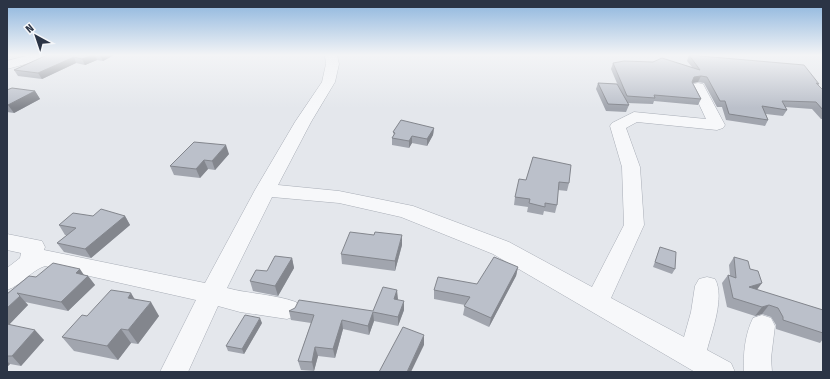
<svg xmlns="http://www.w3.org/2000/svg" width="830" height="379" font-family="'Fira Sans Condensed',sans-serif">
	<rect width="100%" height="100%" fill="#e4e7ec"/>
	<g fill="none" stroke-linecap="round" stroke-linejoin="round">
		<defs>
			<g id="minor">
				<polygon points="30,55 50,55 48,58 7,69 7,61"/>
				<path d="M325 55H337L339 64 335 82 311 122 278 185 339 191 413 206 509 242 592 287 624 225 622 167 610 126 612 123 634 112 706 119 691 87 693 84 698 83 703 84 725 125 723 128 717 130 637 122 626 128 640 167 644 225 611 298 684 337 691 312 695 286 699 279 707 277 715 279C725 297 712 331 707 350L731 363 735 372H695L493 254 401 217 339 203 272 197 227 288C249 294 274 294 296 302L300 309 296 316 287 319 240 312 218 306 188 372H160L196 300 45 266C30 271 22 285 7 290V268L20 258 21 253 7 250V234L42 241 45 247 44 250 205 283 255 190 295 122 322 82 326 64Z"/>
				<path d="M762 315 771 318 775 326 771 358 772 372H744C743 354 745 334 753 318Z"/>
			</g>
		</defs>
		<use href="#minor" stroke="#a9aeb7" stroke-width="1"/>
		<use href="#minor" fill="#f7f8fa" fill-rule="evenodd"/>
	</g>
	<g fill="#a1a5ae">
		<polygon points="47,55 114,55 103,61 97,60 85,65 76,63 42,79 18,76 14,70"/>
		<polygon points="689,55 819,84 818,85 823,90 823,119 821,119 812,109 785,107 787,110 783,116 766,114 768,120 765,126 726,120 722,107 717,107 704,83 698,82 693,83 701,99 698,105 654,101 653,104 627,103 629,105 626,112 606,111 596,89 598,83 619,88 611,69 613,63 692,67 687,61"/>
		<polygon points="7,90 35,91 40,99 14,113 7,112"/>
		<polygon points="434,128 433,135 427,146 412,143 409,148 392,145 392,138 394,135 393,132"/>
		<polygon points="229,154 215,170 208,169 200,178 174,175 170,166"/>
		<polygon points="533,157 569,183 567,191 558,190 557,205 555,213 544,211 543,215 527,212 528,207 514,205 515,197 526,180"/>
		<polygon points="93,216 125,216 130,225 91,258 64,252 57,243 67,235 65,235 59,225"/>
		<polygon points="402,245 395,271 342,264 341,254"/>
		<polygon points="660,247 675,269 672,274 653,267 658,253"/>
		<polygon points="734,257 750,269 757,290 823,310 823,339 820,343 776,329 776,325 771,317 762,314 755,316 727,307 722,283 728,275 730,275 729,265"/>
		<polygon points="292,258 294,268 278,296 253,291 250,281"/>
		<polygon points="518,267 516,276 489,327 463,315 465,305 434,299 434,290 477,284"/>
		<polygon points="84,275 88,276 95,285 68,311 25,302 28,305 9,324 44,340 21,366 10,364 7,367 7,294 36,277"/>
		<polygon points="397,290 397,299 404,310 398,326 374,321 369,335 343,329 335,358 318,356 314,371 301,370 298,361 311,323 291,320 289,311 373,311"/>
		<polygon points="135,299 159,316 138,344 131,343 118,360 74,351 62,337 87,316"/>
		<polygon points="262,323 244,354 228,351 226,346"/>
	</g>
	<g fill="#83868d">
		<polygon points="93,55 95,55 97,60 85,65 82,59"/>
		<polygon points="100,55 114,55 103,61"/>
		<polygon points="74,57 76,63 42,79 38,73"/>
		<polygon points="701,76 698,82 692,83 694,77"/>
		<polygon points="35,91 40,99 14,113 8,105"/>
		<polygon points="434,128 433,135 427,146 427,139"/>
		<polygon points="412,136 412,143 409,148 409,141"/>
		<polygon points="226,145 229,154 215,170 212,161"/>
		<polygon points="204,160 208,169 200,178 196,169"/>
		<polygon points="125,216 130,225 91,258 85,249"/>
		<polygon points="402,235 402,245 395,271 395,261"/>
		<polygon points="292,258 294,268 278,296 275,286"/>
		<polygon points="518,267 516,276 489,327 491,318"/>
		<polygon points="80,269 86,278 88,276 95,285 68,311 61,302 76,273"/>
		<polygon points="762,283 756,291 749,287"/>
		<polygon points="397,290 398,299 394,308 394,299"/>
		<polygon points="131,293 140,308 128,298"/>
		<polygon points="20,296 28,305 7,327 7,308"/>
		<polygon points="404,301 404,310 398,326 398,317"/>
		<polygon points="151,302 159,316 138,344 128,330"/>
		<polygon points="769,305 762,314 755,316 762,307"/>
		<polygon points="373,312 374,321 369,335 368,326"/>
		<polygon points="260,318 262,323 244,354 242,349"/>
		<polygon points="342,320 343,329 335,358 333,349"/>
		<polygon points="121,329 131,343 118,360 107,346"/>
		<polygon points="35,330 44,340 21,366 12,356"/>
		<polygon points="424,335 424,345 411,372 407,372"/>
		<polygon points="315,347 318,356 314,371 312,362"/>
		<polygon points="7,361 10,364 7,367"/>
	</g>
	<g fill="#bbc0ca" stroke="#83868d">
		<polygon points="47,55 93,55 82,59 74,57 38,73 14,70"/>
		<polygon points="689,55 804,65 819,84 816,83 823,90 823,110 816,102 782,101 787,110 762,106 768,120 729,114 725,101 720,101 707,77 701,76 694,77 692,82 701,99 654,95 655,98 627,96 613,63 624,61 653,62 662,58 700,70"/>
		<polygon points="598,83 617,84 629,105 608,104"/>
		<polygon points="12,88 35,91 8,105 7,104 7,90"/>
		<polygon points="401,120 434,128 427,139 412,136 409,141 392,138 395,133 393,132"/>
		<polygon points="194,142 226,145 212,161 204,160 196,169 170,166"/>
		<polygon points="533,157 571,165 569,183 559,182 557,205 545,203 545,207 529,203 530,199 515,197 519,179 526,180"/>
		<polygon points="101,209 125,216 85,249 57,243 76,228 59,225 73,213 93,216"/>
		<polygon points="350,232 374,235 375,232 402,235 395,261 341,254"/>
		<polygon points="660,247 676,252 675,269 655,262"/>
		<polygon points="275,256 292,258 275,286 250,281 256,270 267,271"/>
		<polygon points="494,257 518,267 491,318 464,306 470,297 434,290 438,277 477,284"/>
		<polygon points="734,257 748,261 750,269 758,271 762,283 749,287 823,310 823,333 783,320 783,317 778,308 769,305 762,307 733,298 728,275 736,278"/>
		<polygon points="53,263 80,269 76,273 88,276 61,302 17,293 20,296 7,308 7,294 29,276 36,277"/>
		<polygon points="383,287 397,290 394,299 404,301 398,317 373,312 368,326 342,320 333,349 315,347 312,362 298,361 314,315 289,311 295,308 299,300 373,311"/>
		<polygon points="111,290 131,293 128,298 151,302 128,330 121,329 107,346 62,337 82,315 87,316"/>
		<polygon points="245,315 260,318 242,349 226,346"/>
		<polygon points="7,324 35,330 12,356 7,356"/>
		<polygon points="403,327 424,335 407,372 379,372"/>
	</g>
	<linearGradient id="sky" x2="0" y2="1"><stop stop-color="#8bb4dd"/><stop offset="0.51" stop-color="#f3f4f6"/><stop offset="1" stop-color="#f3f4f6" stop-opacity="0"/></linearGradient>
	<rect width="830" height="108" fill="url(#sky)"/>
	<rect width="830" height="379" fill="none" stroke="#2b3445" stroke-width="16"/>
	<g transform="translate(36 36) rotate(320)" stroke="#f4f6f9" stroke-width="3" paint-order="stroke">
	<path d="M0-3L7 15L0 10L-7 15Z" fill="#2b3445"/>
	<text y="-6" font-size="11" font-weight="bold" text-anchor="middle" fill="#2b3445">N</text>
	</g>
</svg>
